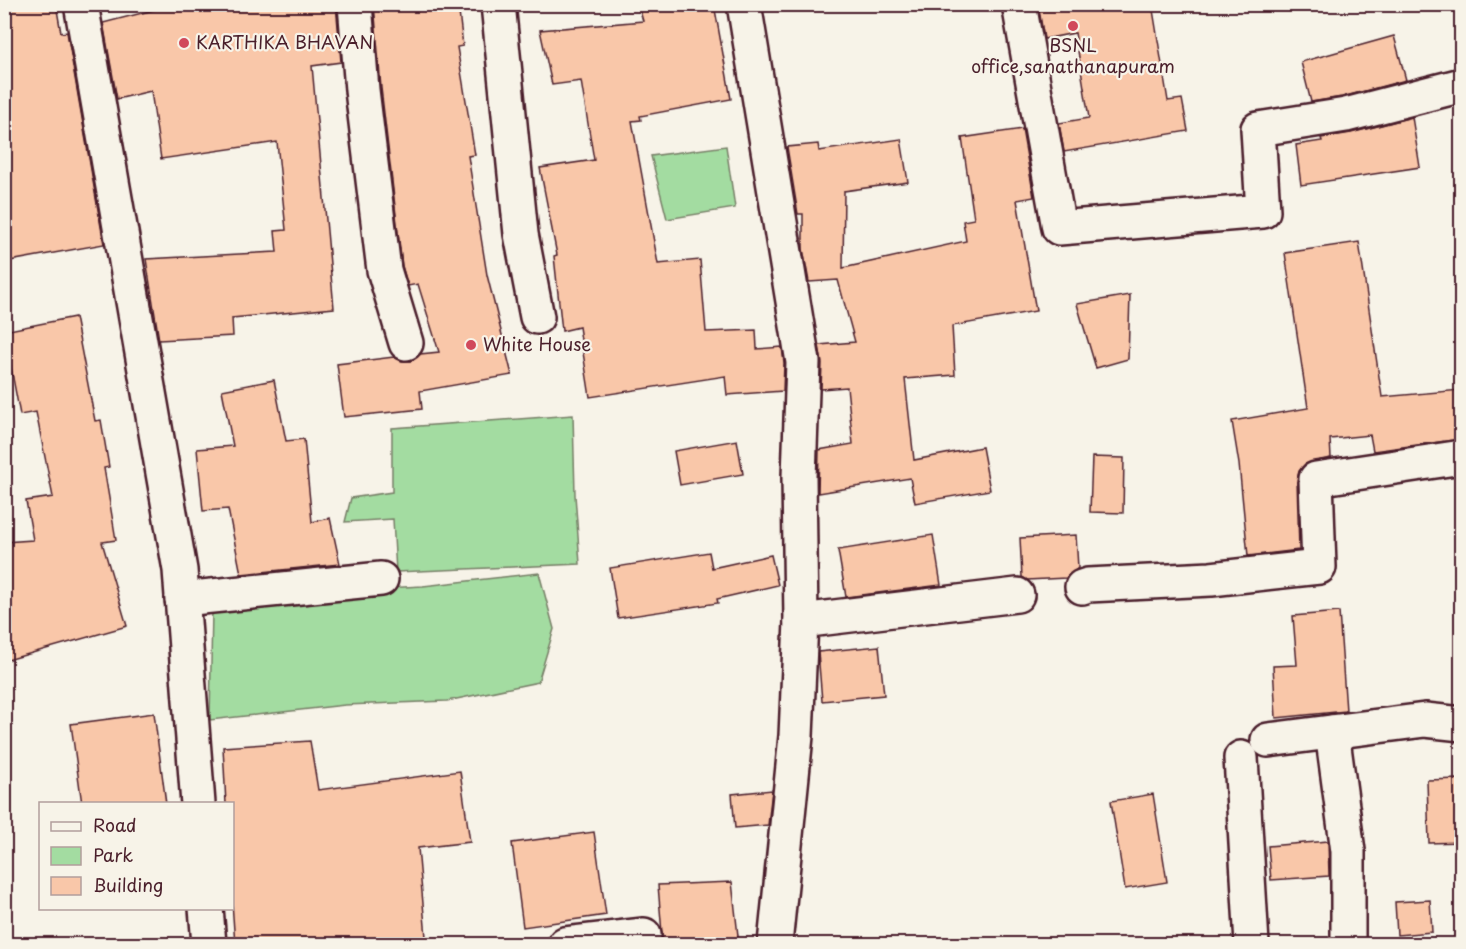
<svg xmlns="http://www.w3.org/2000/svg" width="1466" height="949" font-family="'Playpen Sans',sans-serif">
	<rect width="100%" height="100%" fill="#f7f3e8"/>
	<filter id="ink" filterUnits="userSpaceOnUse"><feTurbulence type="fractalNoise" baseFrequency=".0167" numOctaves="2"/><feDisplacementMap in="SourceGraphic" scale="12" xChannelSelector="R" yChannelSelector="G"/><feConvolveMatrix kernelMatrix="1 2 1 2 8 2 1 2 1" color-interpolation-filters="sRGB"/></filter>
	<g filter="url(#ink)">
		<g fill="#a3dca1" stroke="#767e66" stroke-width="1.5">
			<polygon points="726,146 735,208 667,219 651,156"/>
			<polygon points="573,415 575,495 580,564 396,572 393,519 345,522 351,498 392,492 392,428"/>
			<polygon points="539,573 554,629 538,682 447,701 345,705 210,720 212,610 311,592 423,586"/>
		</g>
		<g fill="#f9c7a9" stroke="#4a1f2b" stroke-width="1.5">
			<polygon points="4,4 56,4 61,33 67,32 104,244 4,262"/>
			<polygon points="177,4 336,4 341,62 312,66 334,308 232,318 233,336 159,340 146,259 277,252 275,231 286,230 277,142 161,159 151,91 117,99 103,23"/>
			<polygon points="374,4 458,4 463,46 457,47 475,155 468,156 487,275 512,375 420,391 422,409 344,417 337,364 394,357 402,361 411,361 420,354 439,352 418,284 408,286 402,266 381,88"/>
			<polygon points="638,4 714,4 731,99 640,116 641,120 632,121 658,264 700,260 706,332 756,330 757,349 782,347 784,363 783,391 727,395 725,376 590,397 579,327 562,331 554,256 557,255 540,168 594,160 581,81 552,85 540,30 643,21"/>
			<polygon points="1038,4 1152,4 1168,101 1182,99 1188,131 1064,152 1059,123 1089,118 1075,33 1044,39"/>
			<polygon points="1394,36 1406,80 1342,97 1311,102 1301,62"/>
			<polygon points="1412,117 1420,167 1301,185 1296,145 1322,141 1321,138 1351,133"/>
			<polygon points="1022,129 1034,197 1017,200 1036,311 952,326 955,375 905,379 914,460 982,447 990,490 915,503 910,478 818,493 819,450 853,444 847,387 821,389 822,363 819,345 855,342 838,280 809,282 803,249 803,214 798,214 787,147 818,144 819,151 901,139 908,182 844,191 843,268 966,241 963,221 974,219 962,138"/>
			<polygon points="1359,242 1382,397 1461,390 1461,439 1373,451 1370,435 1330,439 1331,458 1305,464 1299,471 1297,480 1299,550 1248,556 1239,464 1232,421 1308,408 1285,253"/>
			<polygon points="1130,295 1128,359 1096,368 1077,304"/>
			<polygon points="75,317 95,421 101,420 109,467 104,468 116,540 102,542 127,626 4,661 4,542 33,540 26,501 53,497 36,412 20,415 4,331"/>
			<polygon points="274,380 286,441 304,439 312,522 330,518 340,564 241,574 228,509 203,511 197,449 233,446 222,390"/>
			<polygon points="737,440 743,474 680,485 674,451"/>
			<polygon points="1092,457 1124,458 1123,513 1090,512"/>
			<polygon points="933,535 941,585 846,597 838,550"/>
			<polygon points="1076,535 1078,568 1066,578 1027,580 1022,577 1020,538"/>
			<polygon points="709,552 712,568 771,555 778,585 717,599 718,603 618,618 610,568"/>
			<polygon points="1339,612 1346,711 1276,718 1273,666 1297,665 1293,616"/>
			<polygon points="879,646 884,695 822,701 818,652"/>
			<polygon points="154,713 166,804 82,804 71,724"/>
			<polygon points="310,741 318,790 460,771 470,842 418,848 426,937 336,945 235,945 232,902 232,804 226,804 223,747"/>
			<polygon points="1461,779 1461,842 1429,843 1427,780"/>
			<polygon points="772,790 768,825 735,828 732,794"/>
			<polygon points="1153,794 1167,882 1125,889 1111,801"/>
			<polygon points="594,832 606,915 523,927 512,843"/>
			<polygon points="1328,841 1329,876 1271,880 1268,846"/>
			<polygon points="732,882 739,945 663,945 658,885"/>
			<polygon points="1430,900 1432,932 1397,935 1395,902"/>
		</g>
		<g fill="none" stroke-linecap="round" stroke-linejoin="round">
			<defs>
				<g id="minor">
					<polyline points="81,4 180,570 198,804"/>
					<polyline points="355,4 362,90 384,270 406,343"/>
					<polyline points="498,4 521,234 537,317"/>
					<polyline points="744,4 803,362 799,477 801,621 796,736 775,944"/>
					<polyline points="1019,4 1059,228 1263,211 1258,129 1346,115 1462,85"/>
					<polyline points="1082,587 1088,585 1211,579 1319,567 1316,479 1462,457"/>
					<polyline points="182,599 381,579"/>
					<polyline points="801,621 1017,595"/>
					<polyline points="1332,732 1348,851 1348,944"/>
					<polyline points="1268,740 1425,720 1462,724"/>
					<polyline points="1241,758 1252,944"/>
					<polyline points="206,908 209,944"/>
					<polyline points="565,944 644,935"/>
				</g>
			</defs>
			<use href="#minor" stroke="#4a1f2b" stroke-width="38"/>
			<use href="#minor" stroke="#f7f3e8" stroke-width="33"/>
		</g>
	</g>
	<g fill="#d1495b" stroke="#f7f3e8" stroke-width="2">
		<circle cx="1073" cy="26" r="6"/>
		<circle cx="184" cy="43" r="6"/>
		<circle cx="471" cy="345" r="6"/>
	</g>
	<g text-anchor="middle" stroke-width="4.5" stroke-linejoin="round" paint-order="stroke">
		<g font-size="18" fill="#4a1f2b" stroke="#f7f3e8" text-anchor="start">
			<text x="196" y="49">KARTHIKA BHAVAN</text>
			<text x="1073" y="52" text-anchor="middle">BSNL<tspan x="1073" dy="21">office,sanathanapuram</tspan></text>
			<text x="483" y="351">White House</text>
		</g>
	</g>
	<rect width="1466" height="949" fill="none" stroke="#f7f3e8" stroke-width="24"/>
	<rect x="12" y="12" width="1442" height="925" fill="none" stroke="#4a1f2b" stroke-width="2" filter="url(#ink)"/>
	<rect x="39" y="802" width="195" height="108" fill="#f7f3e8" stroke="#b29e9c" stroke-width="1.5"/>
	<rect x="51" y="822" width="30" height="9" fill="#f7f3e8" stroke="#b29e9c" stroke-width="1.5"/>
	<text x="93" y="832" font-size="18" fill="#4a1f2b">Road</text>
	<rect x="51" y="847" width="30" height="18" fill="#a3dca1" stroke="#b29e9c" stroke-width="1.5"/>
	<text x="93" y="862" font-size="18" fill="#4a1f2b">Park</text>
	<rect x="51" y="877" width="30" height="18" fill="#f9c7a9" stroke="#b29e9c" stroke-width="1.5"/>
	<text x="93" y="892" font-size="18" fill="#4a1f2b">Building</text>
</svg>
